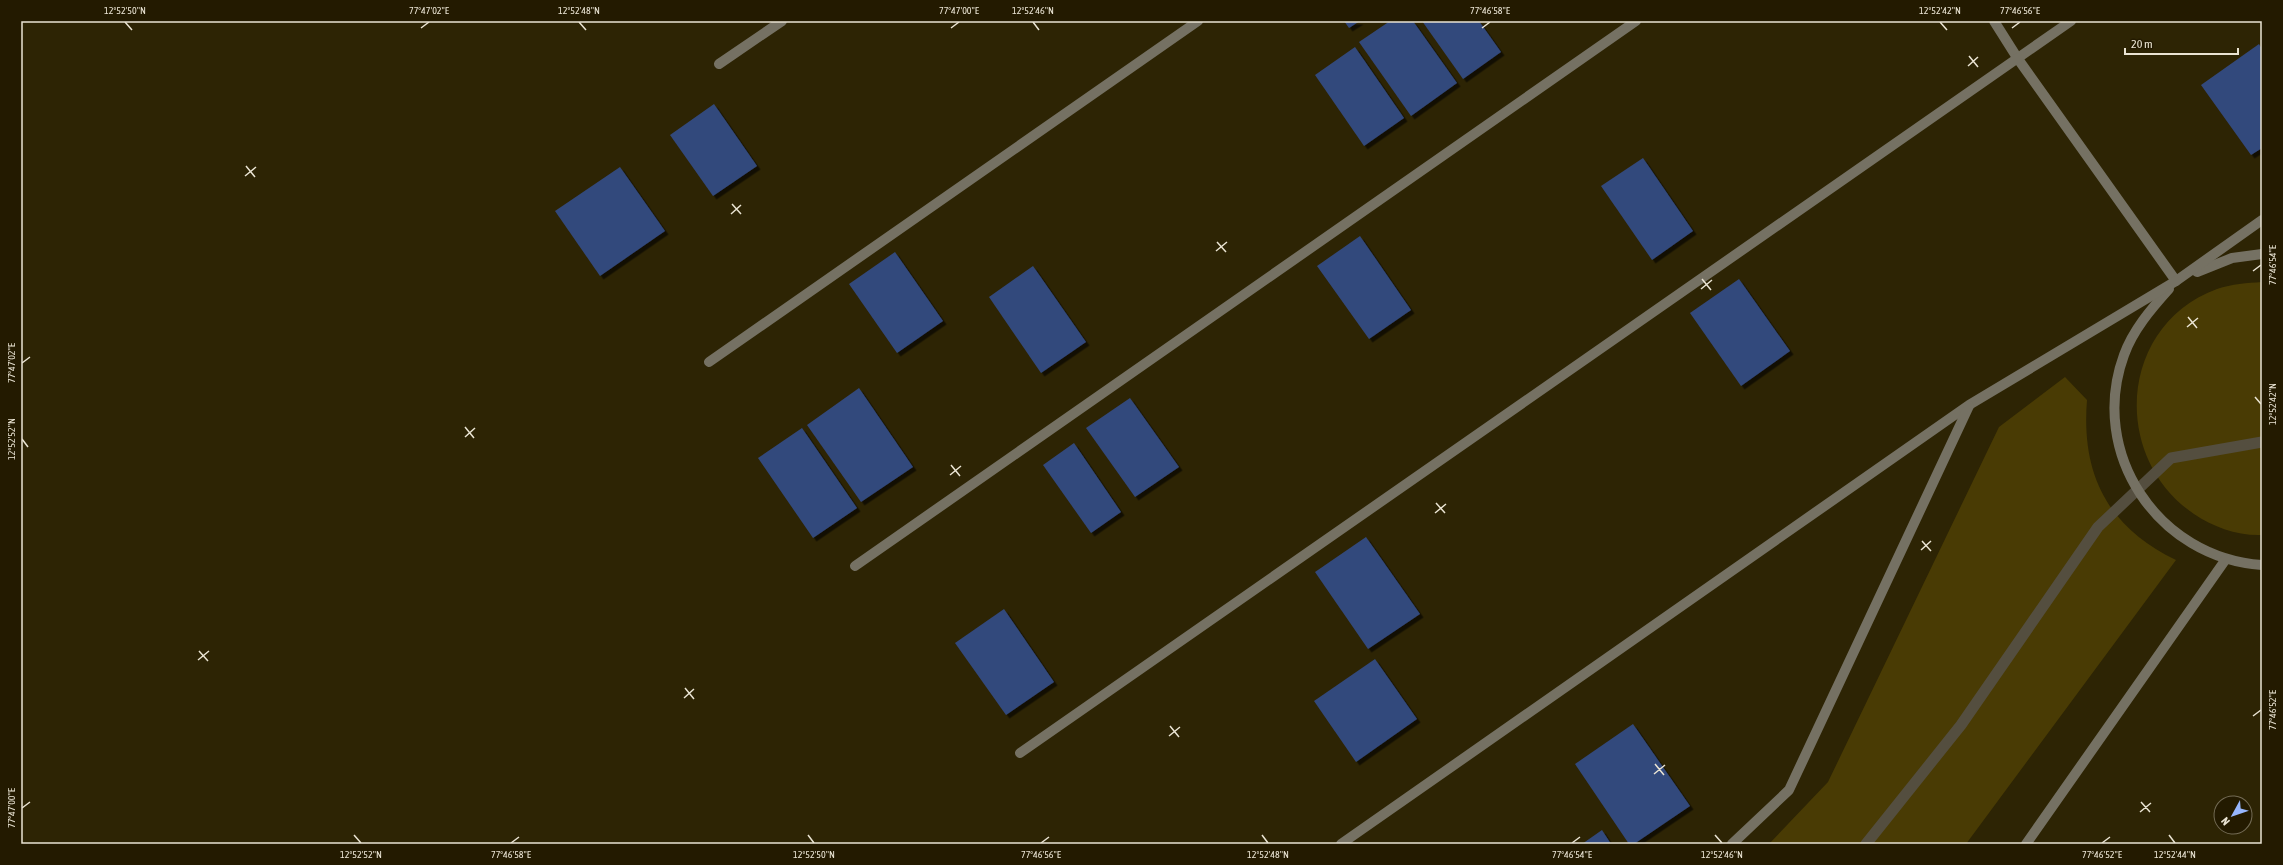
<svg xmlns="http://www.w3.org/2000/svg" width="2283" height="865" font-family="'Asap Condensed',sans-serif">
	<defs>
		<filter id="shadow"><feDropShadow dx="3.5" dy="3.5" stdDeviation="0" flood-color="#0009"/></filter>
	</defs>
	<rect width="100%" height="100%" fill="#2d2404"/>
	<g fill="#493b04">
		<path d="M2262 282V535C2238 536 2213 527 2194 514 2110 457 2119 325 2217 289 2232 284 2247 283 2262 282Z"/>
		<path d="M2065 377 2087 400C2081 475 2108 527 2176 560L1966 844H1769L1828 782 1999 427Z"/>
	</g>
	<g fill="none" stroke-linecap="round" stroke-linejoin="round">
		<polyline stroke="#544e3f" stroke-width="11" points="1866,844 1961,725 2098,527 2171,458 2262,442"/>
	</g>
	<g fill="#33487c" filter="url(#shadow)">
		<polygon points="1344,21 1360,21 1349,28"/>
		<polygon points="1390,21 1413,21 1457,83 1411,116 1359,42"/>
		<polygon points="1422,21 1479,21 1501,52 1463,79"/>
		<polygon points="2259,44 2262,49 2262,148 2251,155 2201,85"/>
		<polygon points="1355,47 1404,118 1364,146 1315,75"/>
		<polygon points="714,104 757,166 713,196 670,135"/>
		<polygon points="1643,158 1693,231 1652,260 1601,186"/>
		<polygon points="620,167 665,231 600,276 555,211"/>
		<polygon points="1360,236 1411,310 1369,339 1317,266"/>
		<polygon points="895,252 943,321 897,353 849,284"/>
		<polygon points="1033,266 1086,342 1041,373 989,297"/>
		<polygon points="1739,279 1790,351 1741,386 1690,313"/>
		<polygon points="859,388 913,467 861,502 807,425"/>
		<polygon points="1130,398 1179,467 1135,497 1086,428"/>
		<polygon points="802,428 857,508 813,538 758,458"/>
		<polygon points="1074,443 1121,512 1091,533 1043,465"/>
		<polygon points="1366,537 1420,614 1368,649 1315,572"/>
		<polygon points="1004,609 1054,682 1006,715 955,643"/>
		<polygon points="1375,659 1417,719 1356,762 1314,701"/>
		<polygon points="1633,724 1690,806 1634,844 1629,844 1575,764"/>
		<polygon points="1602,830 1611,844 1582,844"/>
	</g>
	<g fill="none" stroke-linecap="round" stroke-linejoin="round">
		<g stroke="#757163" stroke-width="10">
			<polyline points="1994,21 2018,59 2176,281"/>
			<polyline points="719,64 782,21"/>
			<polyline points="2197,272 2232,258 2262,254"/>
			<path d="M2169 289C2151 309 2133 330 2124 355 2088 453 2158 558 2262 565"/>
			<polyline points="709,362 1198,21"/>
			<polyline points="855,566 1636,21"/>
			<polyline points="1020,753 2071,21"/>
			<polyline points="1341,844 1969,405 2176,281 2262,220"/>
			<polyline points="1732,844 1789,790 1969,406"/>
			<polyline points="2026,844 2226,559"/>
		</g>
	</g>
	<path fill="none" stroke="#eae4d3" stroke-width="1.5" d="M125 22 132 30M579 22 586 30M1033 22 1039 30M1940 22 1947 30M421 28 429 22M951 28 959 22M1482 28 1490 22M2012 28 2020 22M1969 56 1978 67M1968 66 1978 57M246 166 255 177M245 176 256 167M732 204 741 214M731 214 741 205M1217 242 1226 252M1216 251 1227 242M2253 271 2261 265M1702 279 1711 290M1701 289 1712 280M2188 317 2197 328M2187 327 2198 318M22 363 30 357M2255 397 2261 404M465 427 474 438M465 437 475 428M22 439 28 447M951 465 960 476M950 475 961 466M1436 503 1445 513M1435 513 1446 504M1922 541 1931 551M1921 550 1931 541M199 651 208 661M198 660 209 651M685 688 694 699M684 698 694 689M2253 716 2261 710M1170 726 1179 737M1169 736 1180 727M1655 764 1664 775M1654 774 1665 765M2141 802 2150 812M22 808 30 802M2140 812 2151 803M354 835 361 843M808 835 814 843M1262 835 1268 843M1715 835 1722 843M2169 835 2175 843M511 843 519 837M1041 843 1049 837M1572 843 1580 837M2102 843 2110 837"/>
	<rect width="2283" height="865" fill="none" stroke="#231a00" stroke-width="44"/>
	<g transform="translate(2233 815) rotate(230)"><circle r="19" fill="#231a00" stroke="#736b54"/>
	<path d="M0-3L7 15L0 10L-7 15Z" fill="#96b6fd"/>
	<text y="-6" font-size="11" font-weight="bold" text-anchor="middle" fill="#eae4d3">N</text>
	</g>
	<path d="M2125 48v6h113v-6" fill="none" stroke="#eae4d3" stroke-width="2"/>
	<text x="2131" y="48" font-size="12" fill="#eae4d3" stroke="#231a00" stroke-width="3" paint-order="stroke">20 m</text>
	<rect x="22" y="22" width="2239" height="821" fill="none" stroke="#eae4d3" stroke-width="1.5"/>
	<g font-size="10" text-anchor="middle" fill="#eae4d3">
		<text x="125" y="14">12°52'50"N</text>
		<text x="429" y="14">77°47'02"E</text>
		<text x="579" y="14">12°52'48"N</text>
		<text x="959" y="14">77°47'00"E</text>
		<text x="1033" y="14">12°52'46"N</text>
		<text x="1490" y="14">77°46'58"E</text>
		<text x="1940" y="14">12°52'42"N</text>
		<text x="2020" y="14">77°46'56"E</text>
		<text transform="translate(2272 265) rotate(-90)" y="4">77°46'54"E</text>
		<text transform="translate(11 363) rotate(-90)" y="4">77°47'02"E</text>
		<text transform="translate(2272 404) rotate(-90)" y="4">12°52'42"N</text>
		<text transform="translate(11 439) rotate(-90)" y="4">12°52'52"N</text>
		<text transform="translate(2272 710) rotate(-90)" y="4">77°46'52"E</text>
		<text transform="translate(11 808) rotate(-90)" y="4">77°47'00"E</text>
		<text x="361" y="858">12°52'52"N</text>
		<text x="511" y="858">77°46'58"E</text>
		<text x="814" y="858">12°52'50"N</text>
		<text x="1041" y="858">77°46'56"E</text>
		<text x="1268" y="858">12°52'48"N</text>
		<text x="1572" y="858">77°46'54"E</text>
		<text x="1722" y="858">12°52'46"N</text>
		<text x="2102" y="858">77°46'52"E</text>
		<text x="2175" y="858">12°52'44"N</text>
	</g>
</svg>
